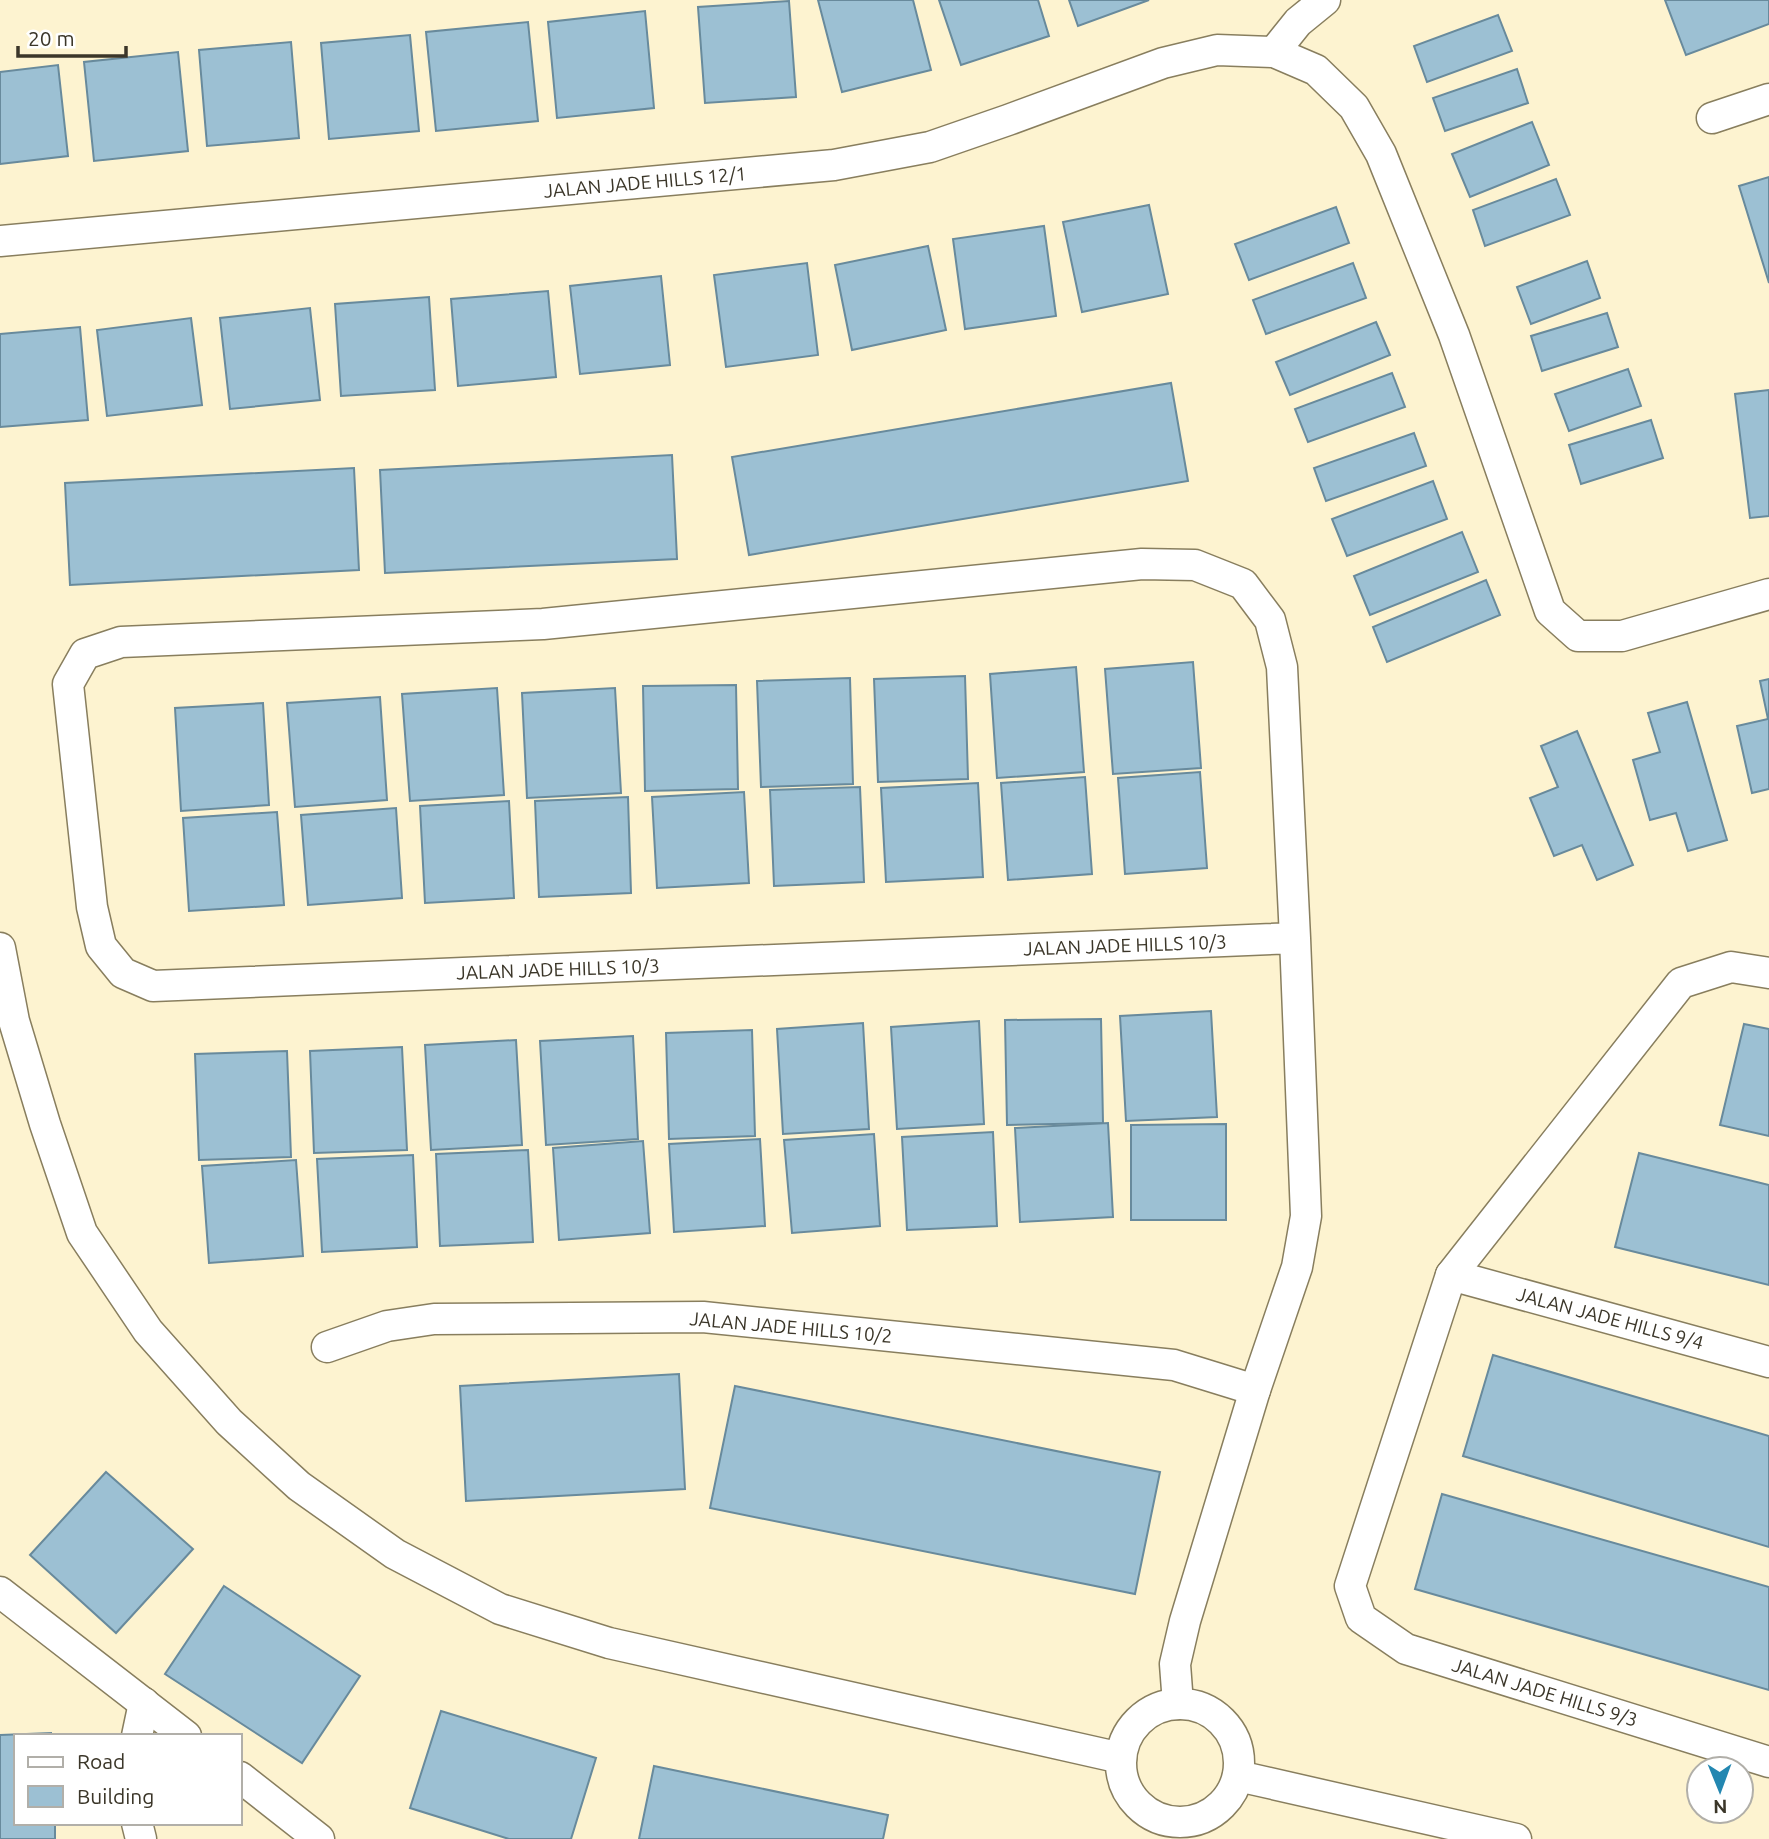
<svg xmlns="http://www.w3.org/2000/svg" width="1769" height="1839" font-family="Ubuntu,sans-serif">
	<rect width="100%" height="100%" fill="#fdf3d0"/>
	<g fill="#9cc0d3" stroke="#688a9c" stroke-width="2">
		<polygon points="818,0 913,0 931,70 842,92"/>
		<polygon points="939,0 1038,0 1049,36 961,65"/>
		<polygon points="1069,0 1149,0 1078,26"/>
		<polygon points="1665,0 1769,0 1769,24 1686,55"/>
		<polygon points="789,1 796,97 705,103 698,7"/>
		<polygon points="645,11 654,108 557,118 548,22"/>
		<polygon points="1498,15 1512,51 1427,82 1414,46"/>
		<polygon points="528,22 538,121 436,131 426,32"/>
		<polygon points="410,35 419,131 329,139 321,43"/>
		<polygon points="291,42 299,138 207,146 199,50"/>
		<polygon points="178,52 188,151 94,161 84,62"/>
		<polygon points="58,65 68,156 0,164 0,72"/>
		<polygon points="1517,69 1528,103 1445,131 1433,98"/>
		<polygon points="1532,122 1549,165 1470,197 1452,154"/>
		<polygon points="1769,177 1769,283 1739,186"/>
		<polygon points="1556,179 1570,215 1485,246 1473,210"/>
		<polygon points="1149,205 1168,294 1082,312 1063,222"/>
		<polygon points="1336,207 1349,243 1249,280 1235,244"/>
		<polygon points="1044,226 1056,316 965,329 953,239"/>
		<polygon points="928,246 946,330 852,350 835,265"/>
		<polygon points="1587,261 1600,298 1531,324 1517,287"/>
		<polygon points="807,263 818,355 726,367 714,275"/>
		<polygon points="1353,263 1366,298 1266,334 1253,300"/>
		<polygon points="661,276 670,365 580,374 570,286"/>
		<polygon points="548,291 556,377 458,386 451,299"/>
		<polygon points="429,297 435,390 341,396 335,304"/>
		<polygon points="310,308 320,400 230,409 220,318"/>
		<polygon points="1607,313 1618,347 1542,371 1531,336"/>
		<polygon points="191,318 202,405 107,416 97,330"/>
		<polygon points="1376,322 1390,355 1290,395 1276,362"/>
		<polygon points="80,327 88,420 0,427 0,334"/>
		<polygon points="1628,369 1641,406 1569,431 1555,394"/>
		<polygon points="1392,373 1405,407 1308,442 1295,409"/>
		<polygon points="1171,383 1188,481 749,555 732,457"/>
		<polygon points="1769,390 1769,516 1750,518 1735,394"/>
		<polygon points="1651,420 1663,458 1581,484 1569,445"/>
		<polygon points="1414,433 1426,466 1326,501 1314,468"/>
		<polygon points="672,455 677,559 385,573 380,470"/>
		<polygon points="354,468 359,570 70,585 65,483"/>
		<polygon points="1433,481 1447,519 1347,556 1332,519"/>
		<polygon points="1462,532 1478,572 1370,615 1354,576"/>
		<polygon points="1486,580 1500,615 1387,662 1373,627"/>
		<polygon points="1193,662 1201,768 1113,774 1105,669"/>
		<polygon points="1076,667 1084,772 997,778 990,674"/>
		<polygon points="965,676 968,779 878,782 874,679"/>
		<polygon points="850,678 853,784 761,787 757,681"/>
		<polygon points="1769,679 1769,789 1752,793 1737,726 1768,719 1760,681"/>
		<polygon points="736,685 738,789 645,791 643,686"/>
		<polygon points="497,688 504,795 410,801 402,694"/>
		<polygon points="615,688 621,793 527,798 522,693"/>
		<polygon points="380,697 387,800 295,807 287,703"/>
		<polygon points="1687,702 1727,840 1688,851 1676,813 1650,820 1633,760 1660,752 1648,713"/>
		<polygon points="263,703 269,805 181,811 175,708"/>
		<polygon points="1577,731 1633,865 1597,880 1582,845 1554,856 1530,798 1558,787 1541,746"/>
		<polygon points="1200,772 1207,868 1125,874 1118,778"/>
		<polygon points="1085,777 1092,874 1008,880 1001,783"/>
		<polygon points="978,783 983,877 886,882 881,788"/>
		<polygon points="860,787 864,882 774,886 770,790"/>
		<polygon points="744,792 749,883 657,888 652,797"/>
		<polygon points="628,797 631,893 539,897 535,801"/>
		<polygon points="509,801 514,898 425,903 420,806"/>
		<polygon points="396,808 402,898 308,905 301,815"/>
		<polygon points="277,812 284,905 189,911 183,818"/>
		<polygon points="1211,1011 1217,1117 1126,1121 1120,1016"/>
		<polygon points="1101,1019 1103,1123 1007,1125 1005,1020"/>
		<polygon points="979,1021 984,1124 897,1129 891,1027"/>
		<polygon points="863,1023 869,1129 783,1134 777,1029"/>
		<polygon points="1744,1024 1769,1029 1769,1136 1720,1125"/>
		<polygon points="752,1030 755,1136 669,1139 666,1033"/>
		<polygon points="633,1036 638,1139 546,1145 540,1041"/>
		<polygon points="516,1040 522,1145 431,1150 425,1045"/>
		<polygon points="402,1047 407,1150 314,1153 310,1051"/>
		<polygon points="287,1051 291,1157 199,1160 195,1054"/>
		<polygon points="1108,1123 1113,1217 1020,1222 1015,1128"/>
		<polygon points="1226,1124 1226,1220 1131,1220 1131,1125"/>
		<polygon points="993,1132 997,1226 907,1230 902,1137"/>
		<polygon points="874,1134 880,1226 792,1233 784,1140"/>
		<polygon points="760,1139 765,1226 674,1232 669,1144"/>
		<polygon points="643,1141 650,1233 559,1240 553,1148"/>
		<polygon points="528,1150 533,1242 440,1246 436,1154"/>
		<polygon points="1639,1153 1769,1185 1769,1285 1615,1247"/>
		<polygon points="413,1155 417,1247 322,1252 317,1159"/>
		<polygon points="296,1160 303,1256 209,1263 202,1166"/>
		<polygon points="1493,1355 1769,1436 1769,1547 1463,1456"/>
		<polygon points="679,1374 685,1489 466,1501 460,1386"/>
		<polygon points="735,1386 1160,1472 1135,1594 710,1508"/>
		<polygon points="106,1472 193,1549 116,1633 30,1555"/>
		<polygon points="1442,1494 1769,1587 1769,1690 1415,1589"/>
		<polygon points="224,1586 360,1676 302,1763 165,1674"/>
		<polygon points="441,1711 596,1758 571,1839 509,1839 410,1808"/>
		<polygon points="51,1733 51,1736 16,1736 16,1823 55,1823 55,1839 0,1839 0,1735"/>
		<polygon points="654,1766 888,1815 883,1839 639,1839"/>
	</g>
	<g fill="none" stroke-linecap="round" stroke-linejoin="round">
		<defs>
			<g id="minor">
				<polyline points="1274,52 1298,22 1325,0"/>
				<polyline points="1712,118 1769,99"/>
				<polyline points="0,241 834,165 930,147 1008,120 1163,63 1217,50 1274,52 1316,70 1354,107 1381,154 1454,335 1550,611 1578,636 1622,636 1769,594"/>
				<polyline points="0,948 14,1021 45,1124 82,1233 148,1331 229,1422 299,1486 395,1554 500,1609 609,1643 1121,1758"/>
				<polyline points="1769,973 1731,967 1681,983 1451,1275 1350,1586 1361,1618 1406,1649 1769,1762"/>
				<polyline points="1451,1275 1769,1362"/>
				<polyline points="327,1347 387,1326 434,1319 703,1317 1174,1365 1255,1390"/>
				<polyline points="0,1592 186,1736"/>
				<polyline points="1178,1704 1175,1664 1185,1621 1255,1390 1297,1267 1306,1216 1295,938 1282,667 1270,620 1243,584 1195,565 1142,564 543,624 121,642 85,654 68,684 92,907 101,946 123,973 153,986 1295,938"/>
				<circle cx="1180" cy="1763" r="59"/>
				<polyline points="137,1736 144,1703"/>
				<polyline points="1238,1776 1516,1839"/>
				<polyline points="240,1777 319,1839"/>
				<polyline points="137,1823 141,1839"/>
			</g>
		</defs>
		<use href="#minor" stroke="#887e5e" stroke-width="33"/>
		<use href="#minor" stroke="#fff" stroke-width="30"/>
	</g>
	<g text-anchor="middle" stroke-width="5" stroke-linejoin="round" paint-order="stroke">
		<g font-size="19" fill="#3b3629" stroke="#fff">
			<text transform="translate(645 182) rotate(-5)" y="7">JALAN JADE HILLS 12/1</text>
			<text transform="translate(1125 945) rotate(-2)" y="7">JALAN JADE HILLS 10/3</text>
			<text transform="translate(558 969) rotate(-2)" y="7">JALAN JADE HILLS 10/3</text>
			<text transform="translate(1610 1318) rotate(15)" y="7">JALAN JADE HILLS 9/4</text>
			<text transform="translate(791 1327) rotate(5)" y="7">JALAN JADE HILLS 10/2</text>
			<text transform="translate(1545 1692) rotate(17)" y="7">JALAN JADE HILLS 9/3</text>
		</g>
	</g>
	<rect x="14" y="1734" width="228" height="91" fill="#ffffff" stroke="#b1afa9" stroke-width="2"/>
	<rect x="28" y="1757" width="35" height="10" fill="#ffffff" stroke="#b1afa9" stroke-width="2"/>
	<text x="77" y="1769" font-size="21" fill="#3b3629">Road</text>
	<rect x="28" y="1786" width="35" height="21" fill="#9cc0d3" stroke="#b1afa9" stroke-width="2"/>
	<text x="77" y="1804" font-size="21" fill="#3b3629">Building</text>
	<g transform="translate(1720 1790) rotate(179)"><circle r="33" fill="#ffffff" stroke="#b1afa9" stroke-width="2"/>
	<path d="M0-5L12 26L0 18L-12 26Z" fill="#2387b1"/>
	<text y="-10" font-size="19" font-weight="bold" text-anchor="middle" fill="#3b3629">N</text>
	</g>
	<path d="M18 46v10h108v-10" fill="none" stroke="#3b3629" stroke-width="3.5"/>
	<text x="28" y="46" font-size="21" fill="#3b3629" stroke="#ffffff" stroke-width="5" paint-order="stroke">20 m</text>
</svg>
